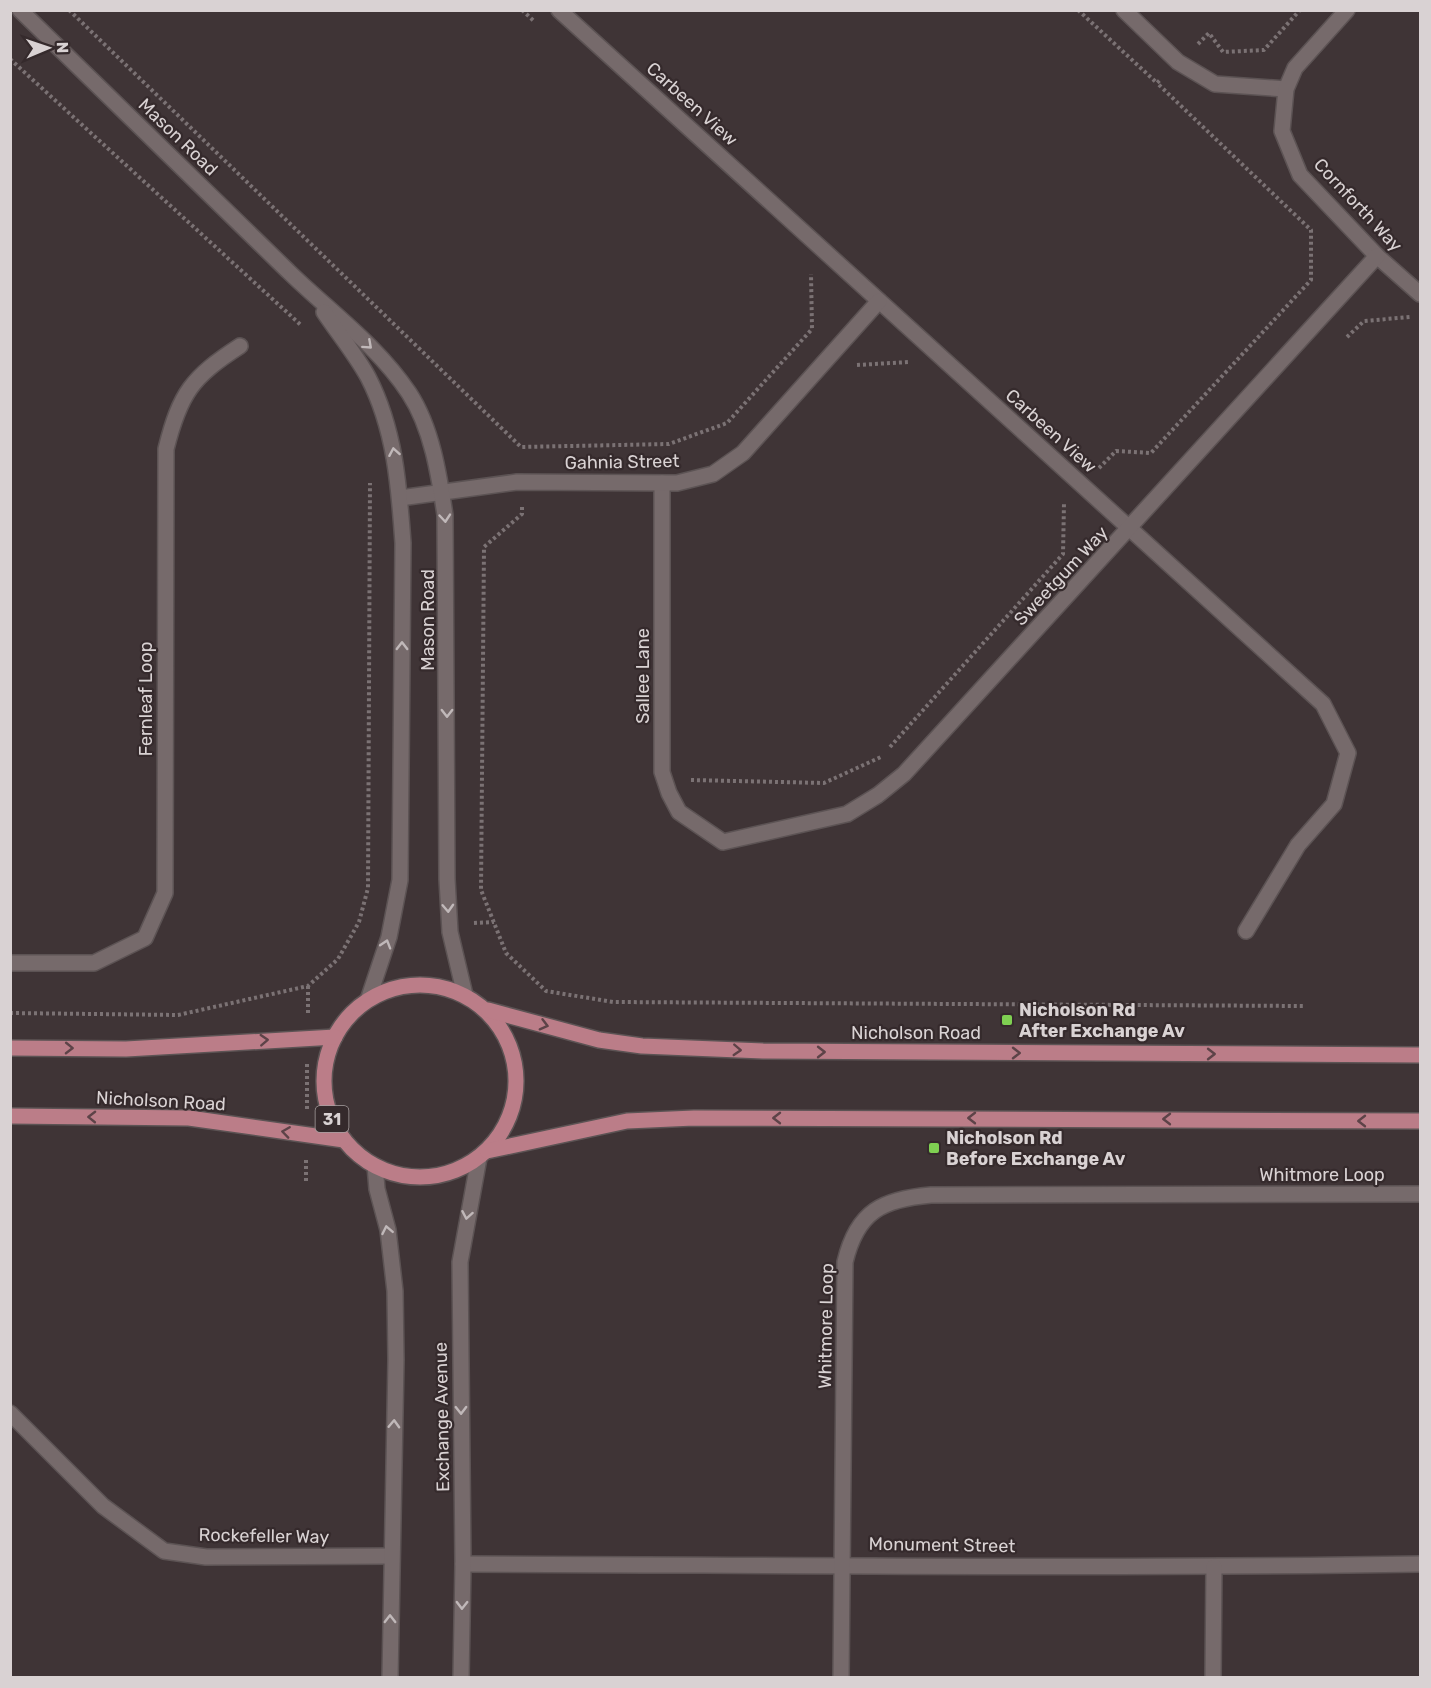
<svg xmlns="http://www.w3.org/2000/svg" width="1431" height="1688" font-family="Rubik,sans-serif">
	<rect width="100%" height="100%" fill="#3f3436"/>
	<g fill="none" stroke-linecap="round" stroke-linejoin="round">
		<defs>
			<g id="minor">
				<polyline points="559,10 1323,704 1348,753 1334,804 1298,845 1246,931"/>
				<polyline points="1124,10 1178,62 1215,84 1286,89"/>
				<polyline points="1347,10 1295,68 1286,89 1282,131 1300,175 1377,256 1420,294"/>
				<polyline points="662,483 662,772 669,793 679,812 723,842 847,814 878,795 904,774 1377,256"/>
				<polyline points="400,498 517,482 677,483 713,474 743,453 879,301"/>
				<path d="M10 963H94L145 938 165 893 166 449C180 393 192 377 240 346"/>
				<polyline points="10,1413 103,1506 164,1551 206,1557 391,1556"/>
				<path d="M463 1564C782 1565 1101 1569 1420 1564"/>
				<path d="M841 1678 845 1262C857 1211 883 1199 931 1195L1420 1194"/>
				<polyline points="1213,1678 1214,1567"/>
			</g>
			<g id="tertiary">
				<path d="M20 10C110 97 199 184 288 271 329 311 377 345 409 393 432 428 439 475 445 515L447 879 450 932 465 995"/>
				<path d="M324 312C338 333 356 355 368 377 395 429 399 486 403 543L400 880 389 937 368 1000"/>
				<polyline points="375,1166 377,1189 388,1230 395,1291 396,1360 390,1678"/>
				<polyline points="461,1678 463,1564 460,1262 479,1158"/>
			</g>
			<g id="primary">
				<circle cx="420" cy="1081" r="96"/>
				<polyline points="488,1010 599,1040 642,1046 763,1051 1420,1055"/>
				<polyline points="10,1048 126,1049 335,1037"/>
				<polyline points="10,1116 189,1118 344,1140"/>
				<polyline points="487,1151 627,1121 694,1118 1420,1121"/>
			</g>
		</defs>
		<use href="#minor" stroke="#5c5354" stroke-width="18"/>
		<use href="#tertiary" stroke="#5c5354" stroke-width="18"/>
		<use href="#primary" stroke="#5c5354" stroke-width="18"/>
		<g stroke="#7b7274" stroke-width="4" stroke-dasharray="3 3" stroke-linecap="butt">
			<polyline points="69,10 521,447 669,444 727,423 812,329 811,274"/>
			<polyline points="522,10 535,22"/>
			<polyline points="1078,10 1157,83"/>
			<polyline points="1198,44 1209,33 1223,52 1264,50 1300,10"/>
			<polyline points="10,59 302,326"/>
			<polyline points="1347,337 1364,321 1410,317"/>
			<polyline points="857,365 909,362"/>
			<polyline points="1099,468 1116,451 1151,453 1311,280 1311,230 1157,83 1160,80"/>
			<polyline points="522,507 522,514 484,547 481,890 506,953 546,991 613,1002 1303,1006"/>
			<polyline points="890,747 1063,554 1064,503"/>
			<polyline points="691,780 824,783 881,757"/>
			<polyline points="474,923 494,922"/>
			<polyline points="10,1013 178,1015 308,986 338,959 359,922 368,888 370,483"/>
			<polyline points="308,1013 308,986"/>
			<polyline points="307,1109 307,1062"/>
			<polyline points="306,1181 306,1158"/>
		</g>
		<use href="#minor" stroke="#766a6b" stroke-width="15"/>
		<use href="#tertiary" stroke="#766a6b" stroke-width="15"/>
		<use href="#primary" stroke="#bb7d88" stroke-width="15"/>
	</g>
	<defs><path id="oneway-chevron" d="M-2-3.5L2.5 0L-2 3.5" fill="none" stroke-width="1.6" stroke-linecap="round" stroke-linejoin="round" transform="scale(1.5)"/></defs>
	<g stroke="#c0b8b9">
		<use href="#oneway-chevron" transform="translate(368 345) rotate(42)"/>
		<use href="#oneway-chevron" transform="translate(394 452) rotate(-100)"/>
		<use href="#oneway-chevron" transform="translate(445 518) rotate(85)"/>
		<use href="#oneway-chevron" transform="translate(402 646) rotate(-90)"/>
		<use href="#oneway-chevron" transform="translate(447 713) rotate(90)"/>
		<use href="#oneway-chevron" transform="translate(448 908) rotate(87)"/>
		<use href="#oneway-chevron" transform="translate(386 944) rotate(-73)"/>
		<use href="#oneway-chevron" transform="translate(467 1215) rotate(100)"/>
		<use href="#oneway-chevron" transform="translate(387 1230) rotate(-101)"/>
		<use href="#oneway-chevron" transform="translate(461 1410) rotate(89)"/>
		<use href="#oneway-chevron" transform="translate(394 1424) rotate(-88)"/>
		<use href="#oneway-chevron" transform="translate(462 1605) rotate(91)"/>
		<use href="#oneway-chevron" transform="translate(390 1619) rotate(-90)"/>
	</g>
	<g stroke="#5d4348">
		<use href="#oneway-chevron" transform="translate(544 1025) rotate(15)"/>
		<use href="#oneway-chevron" transform="translate(264 1040) rotate(-3)"/>
		<use href="#oneway-chevron" transform="translate(69 1048) rotate(1)"/>
		<use href="#oneway-chevron" transform="translate(737 1050) rotate(3)"/>
		<use href="#oneway-chevron" transform="translate(821 1052)"/>
		<use href="#oneway-chevron" transform="translate(1016 1053)"/>
		<use href="#oneway-chevron" transform="translate(1211 1054)"/>
		<use href="#oneway-chevron" transform="translate(92 1117) rotate(-179)"/>
		<use href="#oneway-chevron" transform="translate(777 1118) rotate(180)"/>
		<use href="#oneway-chevron" transform="translate(972 1118) rotate(-180)"/>
		<use href="#oneway-chevron" transform="translate(1167 1119) rotate(-180)"/>
		<use href="#oneway-chevron" transform="translate(1362 1121) rotate(-180)"/>
		<use href="#oneway-chevron" transform="translate(286 1132) rotate(-172)"/>
	</g>
	<g fill="#7fd052" stroke="#352a2c" stroke-width="2">
		<rect x="1001" y="1014" width="12" height="12" rx="3"/>
		<rect x="928" y="1142" width="12" height="12" rx="3"/>
	</g>
	<g text-anchor="middle" stroke-width="4.5" stroke-linejoin="round" paint-order="stroke">
		<rect fill="#352a2c" stroke="#a8a0a1" stroke-width="1.5" x="315.5" y="1106" width="33" height="26" rx="4.5"/>
		<g font-size="16" font-weight="bold" fill="#d9d2d3">
			<text x="332" y="1125">31</text>
		</g>
		<g font-size="18" fill="#d9d2d3" stroke="#352a2c">
			<text transform="translate(692 104) rotate(42)" y="6">Carbeen View</text>
			<text transform="translate(178 137) rotate(44)" y="6">Mason Road</text>
			<text transform="translate(1358 205) rotate(47)" y="6">Cornforth Way</text>
			<text transform="translate(1051 431) rotate(42)" y="6">Carbeen View</text>
			<text transform="translate(622 462) rotate(-1)" y="6">Gahnia Street</text>
			<text transform="translate(1061 576) rotate(-47)" y="6">Sweetgum Way</text>
			<text transform="translate(428 620) rotate(-90)" y="6">Mason Road</text>
			<text transform="translate(643 676) rotate(-90)" y="6">Sallee Lane</text>
			<text transform="translate(146 699) rotate(-90)" y="6">Fernleaf Loop</text>
			<text x="916" y="1039">Nicholson Road</text>
			<text transform="translate(161 1101) rotate(3)" y="6">Nicholson Road</text>
			<text x="1322" y="1181">Whitmore Loop</text>
			<text transform="translate(826 1326) rotate(-89)" y="6">Whitmore Loop</text>
			<text transform="translate(442 1417) rotate(-91)" y="6">Exchange Avenue</text>
			<text transform="translate(264 1536) rotate(1)" y="6">Rockefeller Way</text>
			<text transform="translate(942 1545) rotate(1)" y="6">Monument Street</text>
		</g>
		<g font-size="18" font-weight="bold" fill="#d9d2d3" stroke="#352a2c" text-anchor="start">
			<text x="1019" y="1016">Nicholson Rd<tspan x="1019" dy="21">After Exchange Av</tspan></text>
			<text x="946" y="1144">Nicholson Rd<tspan x="946" dy="21">Before Exchange Av</tspan></text>
		</g>
	</g>
	<rect width="1431" height="1688" fill="none" stroke="#d9d2d3" stroke-width="24"/>
	<g transform="translate(48 48) rotate(88)" stroke="#352a2c" stroke-width="4.5" paint-order="stroke">
	<path d="M0-4.5L10 22L0 15L-10 22Z" fill="#d9d2d3"/>
	<text y="-9" font-size="16" font-weight="bold" text-anchor="middle" fill="#d9d2d3">N</text>
	</g>
</svg>
